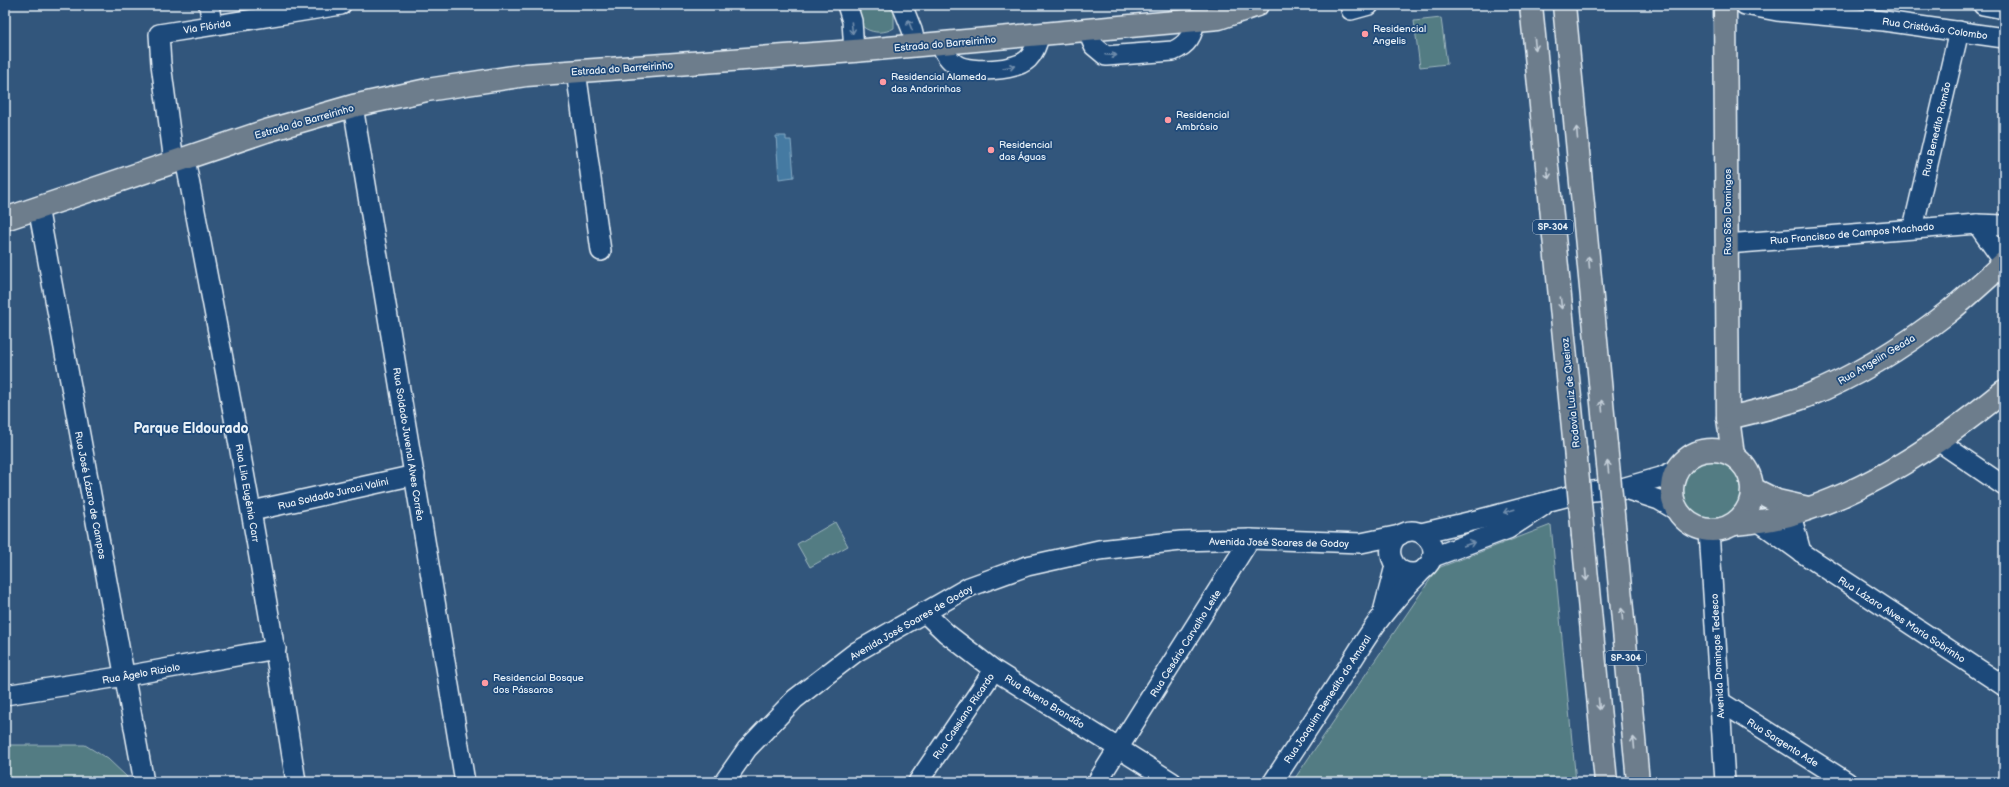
<svg xmlns="http://www.w3.org/2000/svg" width="2009" height="787" font-family="'Balsamiq Sans',sans-serif">
	<rect width="100%" height="100%" fill="#32567c"/>
	<filter id="ink" filterUnits="userSpaceOnUse"><feTurbulence type="fractalNoise" baseFrequency=".025" numOctaves="2"/><feDisplacementMap in="SourceGraphic" scale="8" xChannelSelector="R" yChannelSelector="G"/><feConvolveMatrix kernelMatrix="1 2 1 2 8 2 1 2 1" color-interpolation-filters="sRGB"/></filter>
	<g filter="url(#ink)">
		<g fill="#537c83" stroke="#9eb6be">
			<path d="M860 5 888 7 894 12V28C876 39 849 27 860 5Z"/>
			<polygon points="1441,18 1447,64 1420,67 1414,21"/>
			<circle cx="1711" cy="491" r="30"/>
			<polygon points="835,522 848,546 810,567 797,544"/>
			<polygon points="1551,525 1576,782 1293,781 1438,568"/>
			<polygon points="5,745 85,745 108,759 127,777 127,782 5,782"/>
		</g>
		<polygon fill="#457aa2" stroke="#86aac4" points="776,136 786,136 786,140 791,140 794,177 779,179"/>
		<g fill="none" stroke-linecap="round" stroke-linejoin="round">
			<defs>
				<g id="minor">
					<polyline points="209,5 212,25"/>
					<polyline points="847,5 852,21 854,51"/>
					<polyline points="902,5 912,30 916,46"/>
					<polyline points="1745,5 1777,11 1884,21 2004,38"/>
					<polyline points="1983,5 2004,9"/>
					<polyline points="1351,10 1369,5"/>
					<path d="M1087 30 1094 46 1106 56 1173 51C1187 45 1194 35 1194 20"/>
					<path d="M940 43C944 52 948 60 957 65 971 73 1016 71 1028 59 1035 52 1037 43 1040 34"/>
					<polyline points="576,71 601,251"/>
					<polyline points="353,106 465,782"/>
					<path d="M185 159C225 366 264 573 296 782"/>
					<polyline points="174,162 161,64 159,34 341,5"/>
					<polyline points="38,207 144,782"/>
					<polyline points="1977,224 2004,262"/>
					<polyline points="1913,228 1959,31"/>
					<polyline points="1727,244 1977,224 2004,225"/>
					<polyline points="1938,441 2004,486"/>
					<polyline points="1622,488 1659,500 1676,510"/>
					<polyline points="1791,505 1791,515 1801,552"/>
					<polyline points="252,511 415,475"/>
					<polyline points="1758,521 1801,552 2004,686"/>
					<polyline points="1709,531 1725,782"/>
					<polyline points="1421,533 1481,519 1584,492 1622,488 1661,477 1676,470"/>
					<polyline points="1433,557 1508,529 1543,506"/>
					<polyline points="924,612 946,633 994,670 1172,782"/>
					<polyline points="1383,612 1395,566"/>
					<polyline points="5,695 125,676 276,649"/>
					<polyline points="1719,701 1847,782"/>
					<polyline points="724,782 747,749 795,699 856,652 969,587 1027,566 1099,550 1181,541 1250,539 1361,543 1400,535"/>
					<polyline points="918,782 994,670"/>
					<polyline points="1097,782 1250,539"/>
					<path d="M1273 782C1297 745 1322 708 1346 670 1358 652 1369 632 1383 615 1394 601 1406 587 1419 574 1424 568 1430 566 1432 558 1437 543 1421 527 1406 532 1379 540 1390 580 1420 572"/>
				</g>
				<g id="major">
					<polyline points="1725,5 1728,418 1733,455"/>
					<polyline points="5,219 266,131 353,106 427,90 526,75 854,51 1219,18 1257,5"/>
					<path d="M1728 418C1754 412 1781 406 1807 396 1857 376 1905 346 1947 313 1967 297 1985 280 2004 263"/>
					<circle cx="1712" cy="490" r="40"/>
					<polyline points="1753,489 1777,501 1808,508"/>
					<path d="M1735 524C1754 522 1774 520 1792 514 1871 491 1941 442 2004 391"/>
				</g>
				<g id="highway">
					<polyline points="1531,5 1575,448"/>
					<polyline points="1564,5 1606,445"/>
					<polyline points="1615,534 1638,782"/>
					<polyline points="1583,536 1606,782"/>
				</g>
			</defs>
			<use href="#minor" stroke="#e8f1f8" stroke-width="22"/>
			<use href="#major" stroke="#e8f1f8" stroke-width="25"/>
			<use href="#highway" stroke="#e8f1f8" stroke-width="25"/>
			<use href="#minor" stroke="#1f4a7a" stroke-width="19"/>
			<use href="#major" stroke="#6d7d8c" stroke-width="22"/>
			<use href="#highway" stroke="#6d7d8c" stroke-width="22"/>
			<defs>
				<g id="highway-bridge">
					<polyline points="1606,445 1615,534"/>
					<polyline points="1575,448 1583,536"/>
				</g>
			</defs>
			<use href="#highway-bridge" stroke="#e8f1f8" stroke-width="25" stroke-linecap="butt"/>
			<use href="#highway-bridge" stroke="#6d7d8c" stroke-width="22"/>
		</g>
		<defs><path id="oneway-shaft" d="M-6 0H5M1.5-3L5.5 0L1.5 3" fill="none" stroke-width="1.6" stroke-linecap="round" stroke-linejoin="round"/></defs>
		<g stroke="#6f8dac">
			<use href="#oneway-shaft" transform="translate(910 25) rotate(-112)"/>
			<use href="#oneway-shaft" transform="translate(852 28) rotate(84)"/>
			<use href="#oneway-shaft" transform="translate(1111 55) rotate(4)"/>
			<use href="#oneway-shaft" transform="translate(1009 67) rotate(-11)"/>
			<use href="#oneway-shaft" transform="translate(1509 511) rotate(163)"/>
			<use href="#oneway-shaft" transform="translate(1469 544) rotate(-19)"/>
		</g>
		<g stroke="#c3ced8">
			<use href="#oneway-shaft" transform="translate(1535 44) rotate(84)"/>
			<use href="#oneway-shaft" transform="translate(1577 133) rotate(-95)"/>
			<use href="#oneway-shaft" transform="translate(1548 173) rotate(84)"/>
			<use href="#oneway-shaft" transform="translate(1589 262) rotate(-95)"/>
			<use href="#oneway-shaft" transform="translate(1561 303) rotate(84)"/>
			<use href="#oneway-shaft" transform="translate(1602 406) rotate(-95)"/>
			<use href="#oneway-shaft" transform="translate(1608 467) rotate(-96)"/>
			<use href="#oneway-shaft" transform="translate(1586 575) rotate(85)"/>
			<use href="#oneway-shaft" transform="translate(1622 614) rotate(-95)"/>
			<use href="#oneway-shaft" transform="translate(1599 704) rotate(85)"/>
			<use href="#oneway-shaft" transform="translate(1634 743) rotate(-95)"/>
		</g>
	</g>
	<g fill="#ff9aa2" stroke="#1f4a7a" stroke-width="1.5">
		<circle cx="1365" cy="34" r="4"/>
		<circle cx="883" cy="82" r="4"/>
		<circle cx="1168" cy="120" r="4"/>
		<circle cx="991" cy="150" r="4"/>
		<circle cx="485" cy="683" r="4"/>
	</g>
	<g text-anchor="middle" stroke-width="3.5" stroke-linejoin="round" paint-order="stroke">
		<g fill="#1f4a7a" stroke="#acbfd2" stroke-width="1">
			<rect x="1533" y="220" width="40" height="14" rx="3"/>
			<rect x="1606" y="651" width="40" height="14" rx="3"/>
		</g>
		<g font-size="9" font-weight="bold" fill="#e8f1f8">
			<text x="1553" y="230">SP-304</text>
			<text x="1626" y="661">SP-304</text>
		</g>
		<g font-size="10" fill="#e8f1f8" stroke="#1f4a7a">
			<text transform="translate(207 26) rotate(-9)" y="4">Via Flórida</text>
			<text transform="translate(1935 28) rotate(8)" y="4">Rua Cristóvão Colombo</text>
			<text transform="translate(945 43) rotate(-5)" y="4">Estrada do Barreirinho</text>
			<text transform="translate(622 68) rotate(-4)" y="4">Estrada do Barreirinho</text>
			<text transform="translate(304 121) rotate(-16)" y="4">Estrada do Barreirinho</text>
			<text transform="translate(1936 129) rotate(-77)" y="4">Rua Benedito Romão</text>
			<text transform="translate(1727 212) rotate(-90)" y="4">Rua São Domingos</text>
			<text transform="translate(1852 233) rotate(-5)" y="4">Rua Francisco de Campos Machado</text>
			<text transform="translate(1876 359) rotate(-31)" y="4">Rua Angelin Geada</text>
			<text transform="translate(1570 393) rotate(-96)" y="4">Rodovia Luiz de Queiroz</text>
			<text transform="translate(409 444) rotate(81)" y="4">Rua Soldado Juvenal Alves Corrêa</text>
			<text transform="translate(248 493) rotate(80)" y="4">Rua Lila Eugênia Carr</text>
			<text transform="translate(333 493) rotate(-13)" y="4">Rua Soldado Juraci Valini</text>
			<text transform="translate(91 495) rotate(79)" y="4">Rua José Lázaro de Campos</text>
			<text transform="translate(1279 542) rotate(1)" y="4">Avenida José Soares de Godoy</text>
			<text transform="translate(1902 619) rotate(33)" y="4">Rua Lázaro Alves Maria Sobrinho</text>
			<text transform="translate(911 622) rotate(-30)" y="4">Avenida José Soares de Godoy</text>
			<text transform="translate(1185 643) rotate(-58)" y="4">Rua Cesário Carvalho Leite</text>
			<text transform="translate(1717 656) rotate(-93)" y="4">Avenida Domingos Tedesco</text>
			<text transform="translate(141 673) rotate(-10)" y="4">Rua Âgelo Riziolo</text>
			<text transform="translate(1327 699) rotate(-57)" y="4">Rua Joaquim Benedito do Amaral</text>
			<text transform="translate(1045 701) rotate(32)" y="4">Rua Bueno Brandão</text>
			<text transform="translate(963 716) rotate(-56)" y="4">Rua Cassiano Ricardo</text>
			<text transform="translate(1783 742) rotate(32)" y="4">Rua Sargento Ade</text>
		</g>
		<g font-size="10" fill="#e8f1f8" stroke="#1f4a7a" text-anchor="start">
			<text x="1373" y="32">Residencial<tspan x="1373" dy="12">Angelis</tspan></text>
			<text x="891" y="80">Residencial Alameda<tspan x="891" dy="12">das Andorinhas</tspan></text>
			<text x="1176" y="118">Residencial<tspan x="1176" dy="12">Ambrósio</tspan></text>
			<text x="999" y="148">Residencial<tspan x="999" dy="12">das Águas</tspan></text>
			<text x="493" y="681">Residencial Bosque<tspan x="493" dy="12">dos Pássaros</tspan></text>
		</g>
		<g font-size="14" font-weight="bold" fill="#e8f1f8" stroke="#1f4a7a">
			<text x="191" y="433">Parque Eldourado</text>
		</g>
	</g>
	<rect width="2009" height="787" fill="none" stroke="#1f4a7a" stroke-width="20"/>
	<rect x="10" y="10" width="1989" height="767" fill="none" stroke="#e8f1f8" stroke-width="1.5" filter="url(#ink)"/>
</svg>
